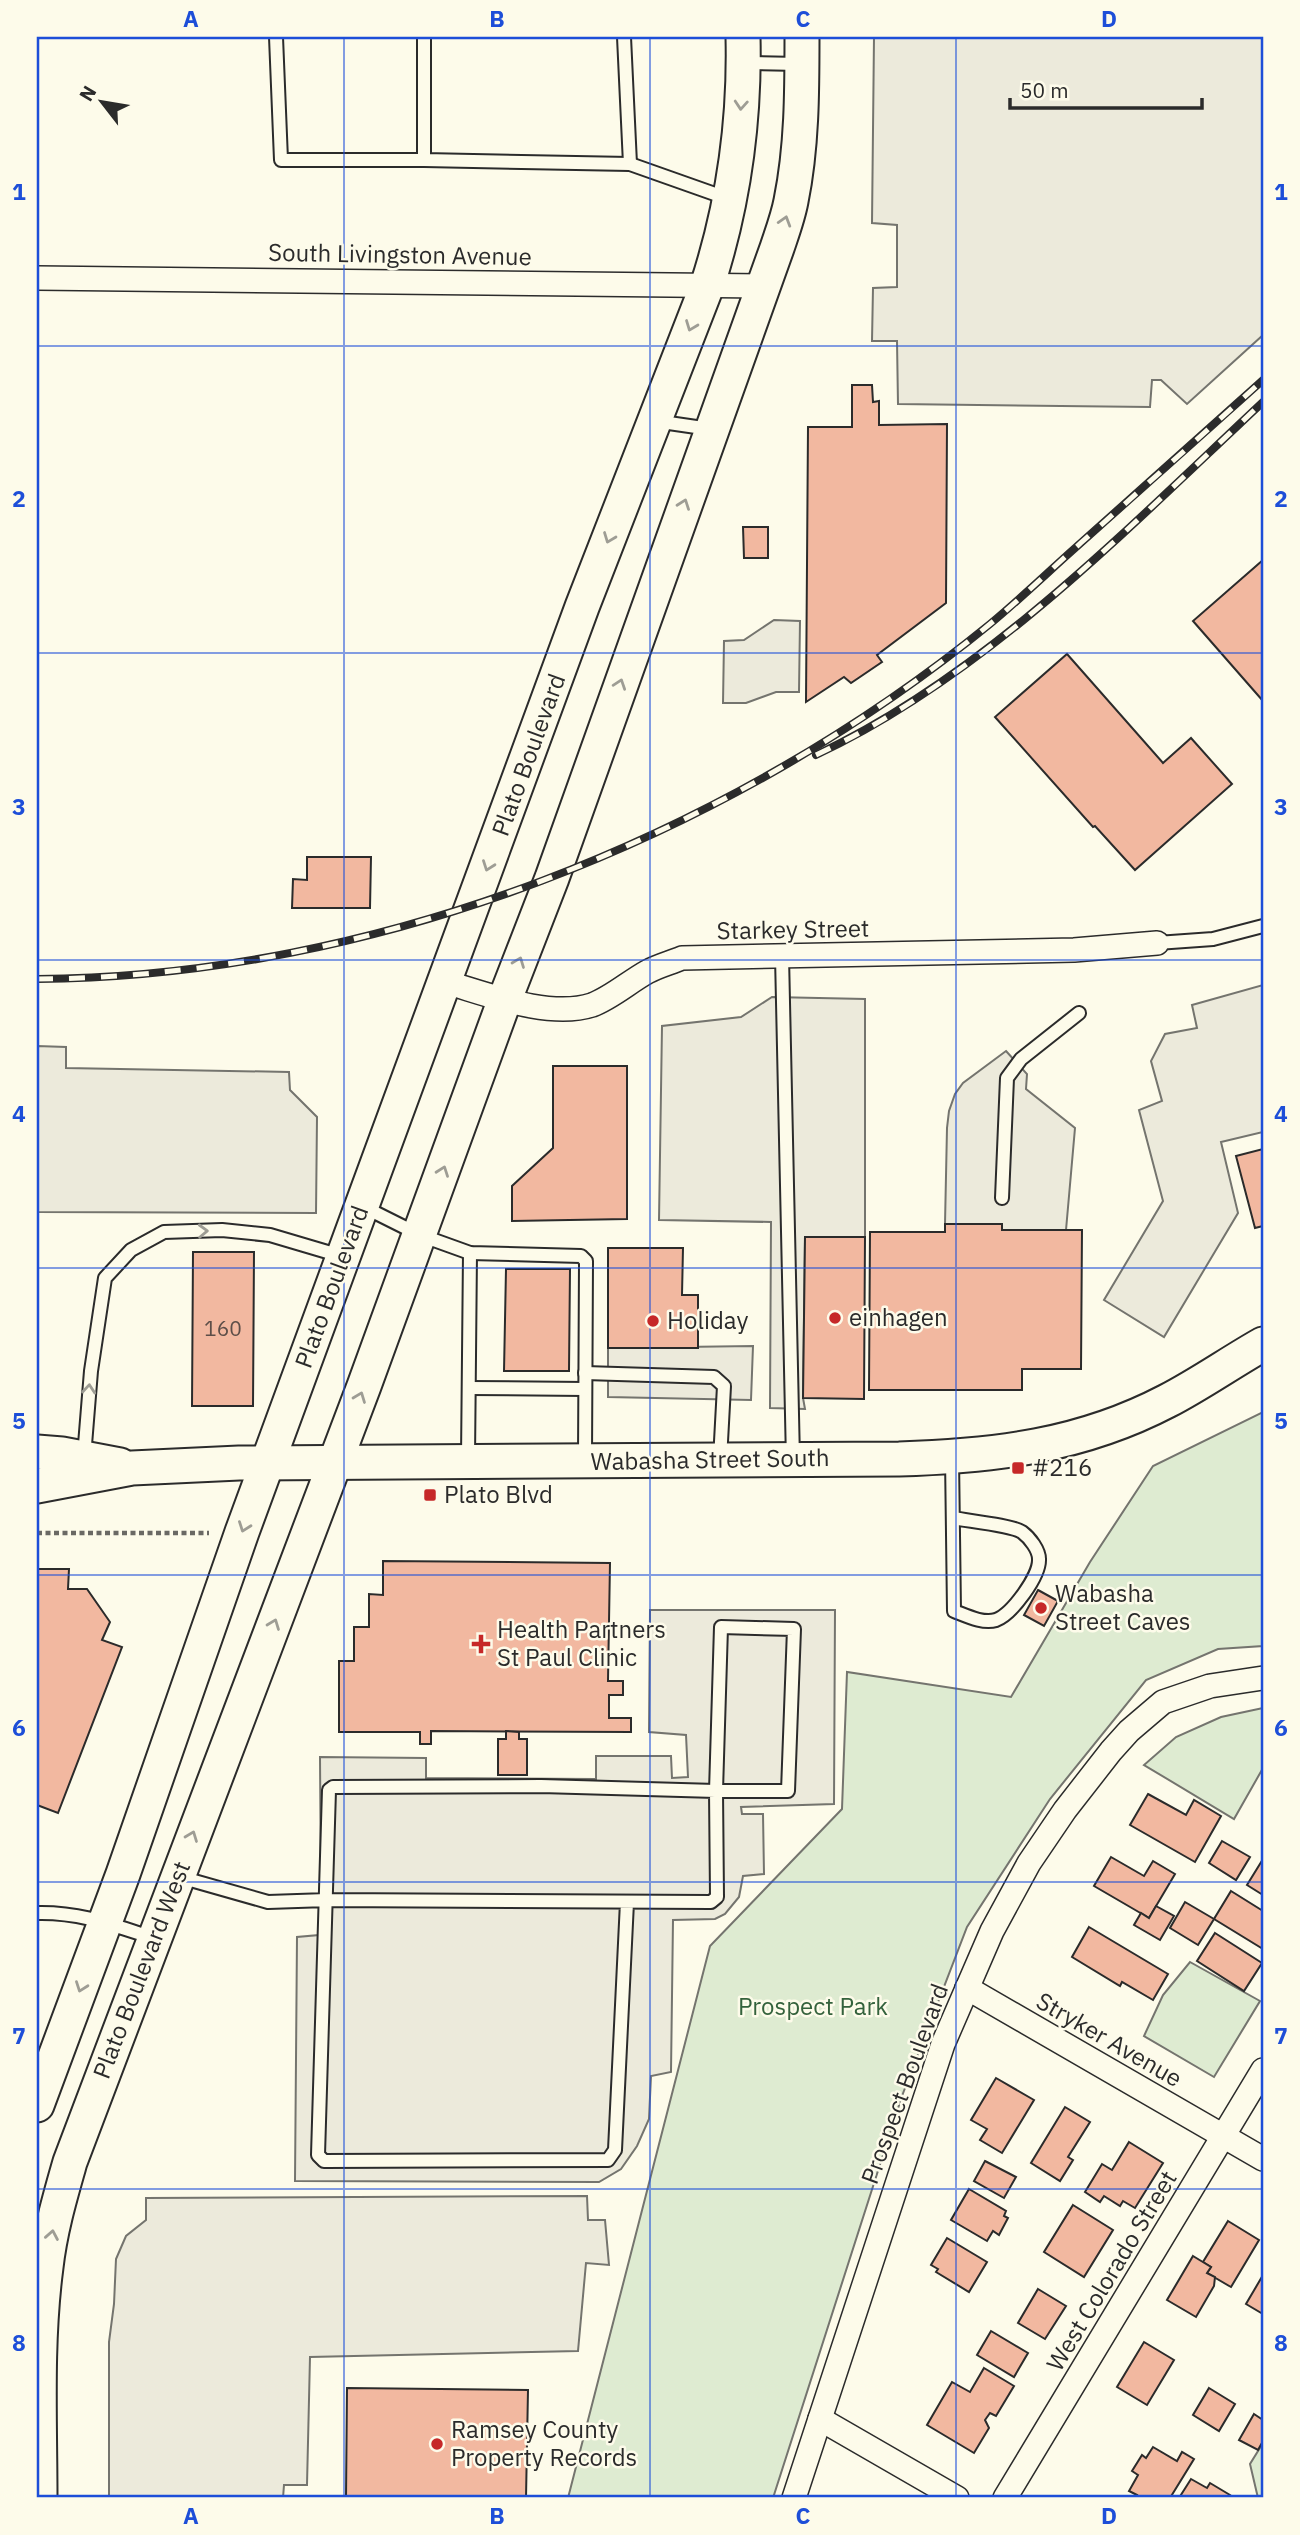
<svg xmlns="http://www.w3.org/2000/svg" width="1300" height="2535" font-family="'IBM Plex Sans',sans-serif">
	<rect width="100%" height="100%" fill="#fdfbea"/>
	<g fill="#deebd1" stroke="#74746e" stroke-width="2">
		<polygon points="1263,1412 1263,1646 1218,1649 1146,1680 1050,1799 967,1927 902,2096 773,2498 568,2498 710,1946 842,1809 847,1672 1011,1697 1090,1562 1153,1466"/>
		<polygon points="1263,1708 1263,1768 1234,1819 1144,1765 1176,1737 1221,1717"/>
		<polygon points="1190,1962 1260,2001 1214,2077 1144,2036 1163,1995"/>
		<polygon points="1263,2443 1263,2498 1258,2498 1250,2464"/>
	</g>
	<g fill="#eceadb" stroke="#74746e" stroke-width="2">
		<polygon points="874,37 1263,37 1263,335 1187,404 1161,380 1152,380 1150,407 898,404 897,341 872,341 873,288 897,287 897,225 872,223"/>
		<polygon points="774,620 800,621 799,692 776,692 746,703 723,703 724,641 744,640"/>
		<polygon points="1263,985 1263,1132 1221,1142 1238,1213 1164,1337 1104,1300 1163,1201 1139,1110 1162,1101 1151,1061 1165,1034 1197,1028 1192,1005"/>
		<polygon points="772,997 865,999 865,1237 805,1237 803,1398 805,1409 770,1408 771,1222 659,1220 662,1026 741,1017"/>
		<polygon points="37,1046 66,1047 66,1068 289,1072 290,1090 317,1117 316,1213 37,1212"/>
		<polygon points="1006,1051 1027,1074 1026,1089 1075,1128 1066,1230 1002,1230 1002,1224 945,1224 947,1128 949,1111 955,1094 963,1083"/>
		<polygon points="753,1346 751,1400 608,1397 608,1348"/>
		<polygon points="650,1610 835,1610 834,1804 741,1807 742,1814 763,1814 764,1874 743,1876 739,1897 725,1914 715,1919 673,1920 671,2072 651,2076 649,2119 637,2146 621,2169 599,2182 295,2181 297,1937 319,1935 321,1900 320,1757 426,1758 426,1778 596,1779 596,1756 671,1756 672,1778 688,1777 686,1735 649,1732"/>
		<polygon points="587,2196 588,2220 605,2220 609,2265 586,2263 578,2351 310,2357 307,2485 284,2485 283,2498 109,2498 109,2342 114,2304 116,2259 126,2236 146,2220 146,2198"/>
	</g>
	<g fill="#f2b8a0" stroke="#2b2b2b" stroke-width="2">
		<polygon points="852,385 872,385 873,402 879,401 879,425 947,424 946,603 877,655 882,662 851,683 844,677 806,702 808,427 852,427"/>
		<polygon points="743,527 768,527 768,558 744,558"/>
		<polygon points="1263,560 1263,701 1193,621"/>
		<polygon points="1067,654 1163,763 1191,738 1232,784 1135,870 1095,826 1093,827 995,717"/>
		<polygon points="307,857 371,857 370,908 292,908 293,879 307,880"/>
		<polygon points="553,1066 627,1066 627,1219 512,1221 512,1186 553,1148"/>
		<polygon points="1263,1149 1263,1226 1255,1228 1236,1156"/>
		<polygon points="945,1224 1002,1224 1002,1230 1082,1230 1081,1369 1022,1369 1022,1390 869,1390 870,1232 945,1232"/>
		<polygon points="805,1237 865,1237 864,1399 803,1398"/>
		<polygon points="608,1248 683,1248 682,1295 698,1295 698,1348 608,1348"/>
		<polygon points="193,1252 254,1252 253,1406 192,1406"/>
		<polygon points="506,1269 570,1269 569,1371 504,1371"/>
		<polygon points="383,1561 610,1563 608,1681 623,1681 623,1695 609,1695 609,1718 631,1718 631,1732 431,1731 431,1744 420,1744 420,1732 339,1732 339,1661 354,1661 354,1627 369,1627 369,1594 383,1595"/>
		<polygon points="37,1569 69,1569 68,1589 87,1589 110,1622 102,1640 122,1647 58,1813 37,1805"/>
		<polygon points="1038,1590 1058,1601 1044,1626 1024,1615"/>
		<polygon points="506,1731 519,1732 519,1739 527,1739 527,1775 498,1775 498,1739 506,1739"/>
		<polygon points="1148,1794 1186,1815 1194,1800 1221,1816 1195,1862 1130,1825"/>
		<polygon points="1222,1841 1250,1857 1236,1880 1209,1863"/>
		<polygon points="1111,1857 1144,1876 1153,1861 1175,1874 1149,1918 1094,1886"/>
		<polygon points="1263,1859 1263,1895 1247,1885"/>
		<polygon points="1231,1891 1263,1911 1263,1949 1214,1919"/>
		<polygon points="1185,1902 1214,1919 1198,1945 1170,1928"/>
		<polygon points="1156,1906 1174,1916 1160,1940 1134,1925 1141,1913 1149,1918"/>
		<polygon points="1089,1927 1168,1974 1153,2000 1122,1982 1120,1986 1072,1957"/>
		<polygon points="1215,1933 1262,1963 1244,1991 1197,1961"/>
		<polygon points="996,2078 1034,2100 1002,2153 980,2140 987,2129 971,2120"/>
		<polygon points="1065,2107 1090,2122 1068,2157 1073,2160 1060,2181 1031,2163"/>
		<polygon points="1129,2142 1163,2163 1135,2208 1123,2201 1120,2206 1104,2196 1100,2202 1085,2192 1102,2164 1112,2170"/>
		<polygon points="985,2161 1016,2177 1004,2198 974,2181"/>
		<polygon points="969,2189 1006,2211 1004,2216 1008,2218 999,2235 993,2231 987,2241 951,2220"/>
		<polygon points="1073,2205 1113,2230 1084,2277 1044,2252"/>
		<polygon points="1228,2221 1259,2240 1231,2287 1207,2273 1211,2267 1203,2262"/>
		<polygon points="947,2238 987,2262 969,2292 936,2272 938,2269 931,2265"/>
		<polygon points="1193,2256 1211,2267 1207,2273 1215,2277 1214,2286 1196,2317 1167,2300"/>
		<polygon points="1263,2275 1263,2314 1246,2304"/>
		<polygon points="1038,2289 1066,2306 1045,2339 1018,2323"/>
		<polygon points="991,2331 1028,2353 1014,2377 977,2355"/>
		<polygon points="1144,2342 1174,2360 1147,2405 1117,2387"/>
		<polygon points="984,2368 1014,2386 996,2416 990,2413 985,2420 989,2428 974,2453 927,2425 952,2382 970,2392"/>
		<polygon points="347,2388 528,2390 526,2498 346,2498"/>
		<polygon points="1209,2388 1235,2404 1219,2431 1193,2415"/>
		<polygon points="1254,2414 1263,2420 1263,2441 1258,2450 1239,2440"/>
		<polygon points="1153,2447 1177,2461 1182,2452 1194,2459 1170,2498 1135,2498 1137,2495 1129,2491 1138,2475 1132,2471 1142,2455 1146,2458"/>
		<polygon points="1191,2479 1207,2488 1210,2483 1230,2495 1228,2498 1179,2498"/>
	</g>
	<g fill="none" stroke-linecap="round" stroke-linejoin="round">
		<defs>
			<g id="lane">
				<polyline points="276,37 281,160 424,160"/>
				<polyline points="424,37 424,160 630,164 729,199"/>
				<polyline points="624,37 630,164"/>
				<polyline points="744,63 799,64"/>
				<polyline points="655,421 710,429"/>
				<polyline points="1157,943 1213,939 1263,926"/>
				<polyline points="782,956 793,1460"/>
				<polyline points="1002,1198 1007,1078 1021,1059 1079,1013"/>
				<polyline points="362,1206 420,1235 470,1253 581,1256 586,1261 585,1458"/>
				<polyline points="585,1373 714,1377 724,1386 720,1460"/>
				<polyline points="469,1388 585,1389"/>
				<polyline points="84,1457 91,1371 105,1278 131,1250 164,1232 222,1230 270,1235 341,1256"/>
				<path d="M952 1457 954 1611C967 1616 983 1624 996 1620 1012 1614 1040 1576 1039 1559 1039 1550 1030 1538 1022 1532 1011 1525 968 1521 953 1518"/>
				<polyline points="468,1459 470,1253"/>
				<polygon points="721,1627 794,1629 788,1791 716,1791"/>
				<polyline points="180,1877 268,1902 327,1900 711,1902 717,1897 716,1791 541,1786 333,1787 329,1790 318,2155 324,2161 608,2160 615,2150 627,1902"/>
				<path d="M37 1913C80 1912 113 1925 153 1938"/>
			</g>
			<g id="street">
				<polyline points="37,278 763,286"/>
				<path d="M445 982C487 994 549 1019 592 1005 611 998 629 982 647 972 658 966 670 963 682 958L1074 950 1157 943"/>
				<polyline points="967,1988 1263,2159"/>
				<polyline points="820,2419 957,2498"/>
				<polyline points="794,2498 943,2044 992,1931 1029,1863 1065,1810 1111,1751 1129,1731 1163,1702 1210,1686 1263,1678"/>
				<polyline points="1005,2498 1263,2070"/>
			</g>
			<g id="secondary">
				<polyline points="37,1452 62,1454 120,1465"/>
				<path d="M37 1486 132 1468 239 1463 899 1459C995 1456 1081 1446 1167 1401 1200 1384 1231 1362 1263 1344"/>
				<path d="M37 2105 123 1874 242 1532 343 1257 582 607 707 286C733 206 745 121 743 37"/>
				<path d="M40 2498C40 2421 36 2343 46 2267 50 2231 60 2197 70 2162L364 1386 505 999 552 878 777 248C782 233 788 217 791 201 802 147 802 91 802 37"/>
			</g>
		</defs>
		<use href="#lane" stroke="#2b2b2b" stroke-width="16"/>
		<use href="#street" stroke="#2b2b2b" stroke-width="26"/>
		<use href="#secondary" stroke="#2b2b2b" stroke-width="37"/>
		<polyline stroke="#6a6964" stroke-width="4.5" stroke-dasharray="5 3.5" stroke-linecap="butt" points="37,1533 209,1533"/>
		<use href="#lane" stroke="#fdfbea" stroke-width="12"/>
		<use href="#street" stroke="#fdfbea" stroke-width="23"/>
		<use href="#secondary" stroke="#fdfbea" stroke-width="33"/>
		<defs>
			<g id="rail">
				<path d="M816 755C985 676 1128 528 1263 402"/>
				<path d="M37 979C375 977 729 837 990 624 1019 600 1046 574 1074 549 1137 493 1200 437 1263 380"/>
			</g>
		</defs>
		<use href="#rail" stroke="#2b2b2b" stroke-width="8"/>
		<use href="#rail" stroke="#fdfbea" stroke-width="5" stroke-dasharray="16" stroke-linecap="butt"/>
	</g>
	<defs><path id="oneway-chevron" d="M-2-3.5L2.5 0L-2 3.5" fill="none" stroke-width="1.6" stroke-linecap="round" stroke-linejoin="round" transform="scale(1.75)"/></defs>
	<g stroke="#9e9d94">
		<use href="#oneway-chevron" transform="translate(741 105) rotate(94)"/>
		<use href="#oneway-chevron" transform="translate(785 221) rotate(-73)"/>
		<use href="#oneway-chevron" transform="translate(691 326) rotate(111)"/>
		<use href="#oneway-chevron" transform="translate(684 504) rotate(-70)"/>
		<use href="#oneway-chevron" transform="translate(609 538) rotate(111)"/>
		<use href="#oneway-chevron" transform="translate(620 684) rotate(-71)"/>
		<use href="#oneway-chevron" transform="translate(488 866) rotate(110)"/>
		<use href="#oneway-chevron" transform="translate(519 962) rotate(-69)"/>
		<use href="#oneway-chevron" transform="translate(443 1171) rotate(-70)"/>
		<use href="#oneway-chevron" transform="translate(203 1231) rotate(-2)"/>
		<use href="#oneway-chevron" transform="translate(89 1389) rotate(-85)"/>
		<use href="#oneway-chevron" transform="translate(360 1397) rotate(-69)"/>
		<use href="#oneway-chevron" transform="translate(244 1527) rotate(110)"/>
		<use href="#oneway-chevron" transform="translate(274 1624) rotate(-69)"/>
		<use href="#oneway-chevron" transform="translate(192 1836) rotate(-69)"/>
		<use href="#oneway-chevron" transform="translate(81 1987) rotate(110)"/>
		<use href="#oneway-chevron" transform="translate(52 2235) rotate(-80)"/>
	</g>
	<path fill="none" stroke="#1d4ed8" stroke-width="2" stroke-opacity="0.55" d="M344 37V2498M650 37V2498M956 37V2498M37 346H1263M37 653H1263M37 960H1263M37 1268H1263M37 1575H1263M37 1882H1263M37 2189H1263"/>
	<g fill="#c62828" stroke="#fdfbea" stroke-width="2.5">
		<circle cx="835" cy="1318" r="7"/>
		<circle cx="653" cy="1321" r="7"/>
		<rect x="1011" y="1461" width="14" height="14" rx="3.5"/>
		<rect x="423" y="1488" width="14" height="14" rx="3.5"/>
		<circle cx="1041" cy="1608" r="7"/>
		<path d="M477.5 1633.5h7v7h7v7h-7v7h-7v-7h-7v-7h7z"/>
		<circle cx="437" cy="2444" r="7"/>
	</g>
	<g text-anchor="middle" stroke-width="5" stroke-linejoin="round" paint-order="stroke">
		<g font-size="21" fill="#5d4e48">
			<text x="223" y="1336">160</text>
		</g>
		<g font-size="24" fill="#2b2b2b" stroke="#fdfbea">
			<text transform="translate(400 255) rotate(1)" y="8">South Livingston Avenue</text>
			<text transform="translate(529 755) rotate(-70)" y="8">Plato Boulevard</text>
			<text transform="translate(793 930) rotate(-1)" y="8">Starkey Street</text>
			<text transform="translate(332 1287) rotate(-70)" y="8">Plato Boulevard</text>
			<text transform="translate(710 1460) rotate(-1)" y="8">Wabasha Street South</text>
			<text transform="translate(142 1970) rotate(-69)" y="8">Plato Boulevard West</text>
			<text transform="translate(1109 2040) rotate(30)" y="8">Stryker Avenue</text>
			<text transform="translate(905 2084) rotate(-70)" y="8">Prospect Boulevard</text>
			<text transform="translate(1112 2271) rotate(-59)" y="8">West Colorado Street</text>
		</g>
		<g font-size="24" fill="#2b2b2b" stroke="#fdfbea" text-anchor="start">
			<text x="849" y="1326">einhagen</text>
			<text x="667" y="1329">Holiday</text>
			<text x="1032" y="1476">#216</text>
			<text x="444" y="1503">Plato Blvd</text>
			<text x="1055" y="1602">Wabasha<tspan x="1055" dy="28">Street Caves</tspan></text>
			<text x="497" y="1638">Health Partners<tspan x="497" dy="28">St Paul Clinic</tspan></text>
			<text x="451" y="2438">Ramsey County<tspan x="451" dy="28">Property Records</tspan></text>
		</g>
		<g font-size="24" fill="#34623c" stroke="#fdfbea">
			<text x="813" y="2015">Prospect Park</text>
		</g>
	</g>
	<rect width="1300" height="2535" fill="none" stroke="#fdfbea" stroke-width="77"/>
	<g transform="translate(102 102) rotate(301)" stroke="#fdfbea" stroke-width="5" paint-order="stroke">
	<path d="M0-5L12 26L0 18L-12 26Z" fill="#2b2b2b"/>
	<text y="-10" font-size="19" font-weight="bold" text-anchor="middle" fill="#2b2b2b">N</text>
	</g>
	<path d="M1010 98v10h192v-10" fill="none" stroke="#2b2b2b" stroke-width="3.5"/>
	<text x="1020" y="98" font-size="21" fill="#2b2b2b" stroke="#fdfbea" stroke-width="5" paint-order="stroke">50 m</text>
	<rect x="38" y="38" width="1224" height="2458" fill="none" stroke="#1d4ed8" stroke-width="2.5"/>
	<g font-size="23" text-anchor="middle" font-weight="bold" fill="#1d4ed8">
		<text x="191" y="27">A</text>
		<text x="497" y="27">B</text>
		<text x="803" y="27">C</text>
		<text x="1109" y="27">D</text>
		<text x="19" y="200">1</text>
		<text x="1281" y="200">1</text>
		<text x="19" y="507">2</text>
		<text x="1281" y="507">2</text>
		<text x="19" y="815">3</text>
		<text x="1281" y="815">3</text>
		<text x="19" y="1122">4</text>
		<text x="1281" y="1122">4</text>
		<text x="19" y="1429">5</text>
		<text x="1281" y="1429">5</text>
		<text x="19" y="1736">6</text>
		<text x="1281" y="1736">6</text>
		<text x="19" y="2044">7</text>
		<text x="1281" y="2044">7</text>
		<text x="19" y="2351">8</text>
		<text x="1281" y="2351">8</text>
		<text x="191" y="2524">A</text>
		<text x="497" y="2524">B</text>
		<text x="803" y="2524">C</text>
		<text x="1109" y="2524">D</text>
	</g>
</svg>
